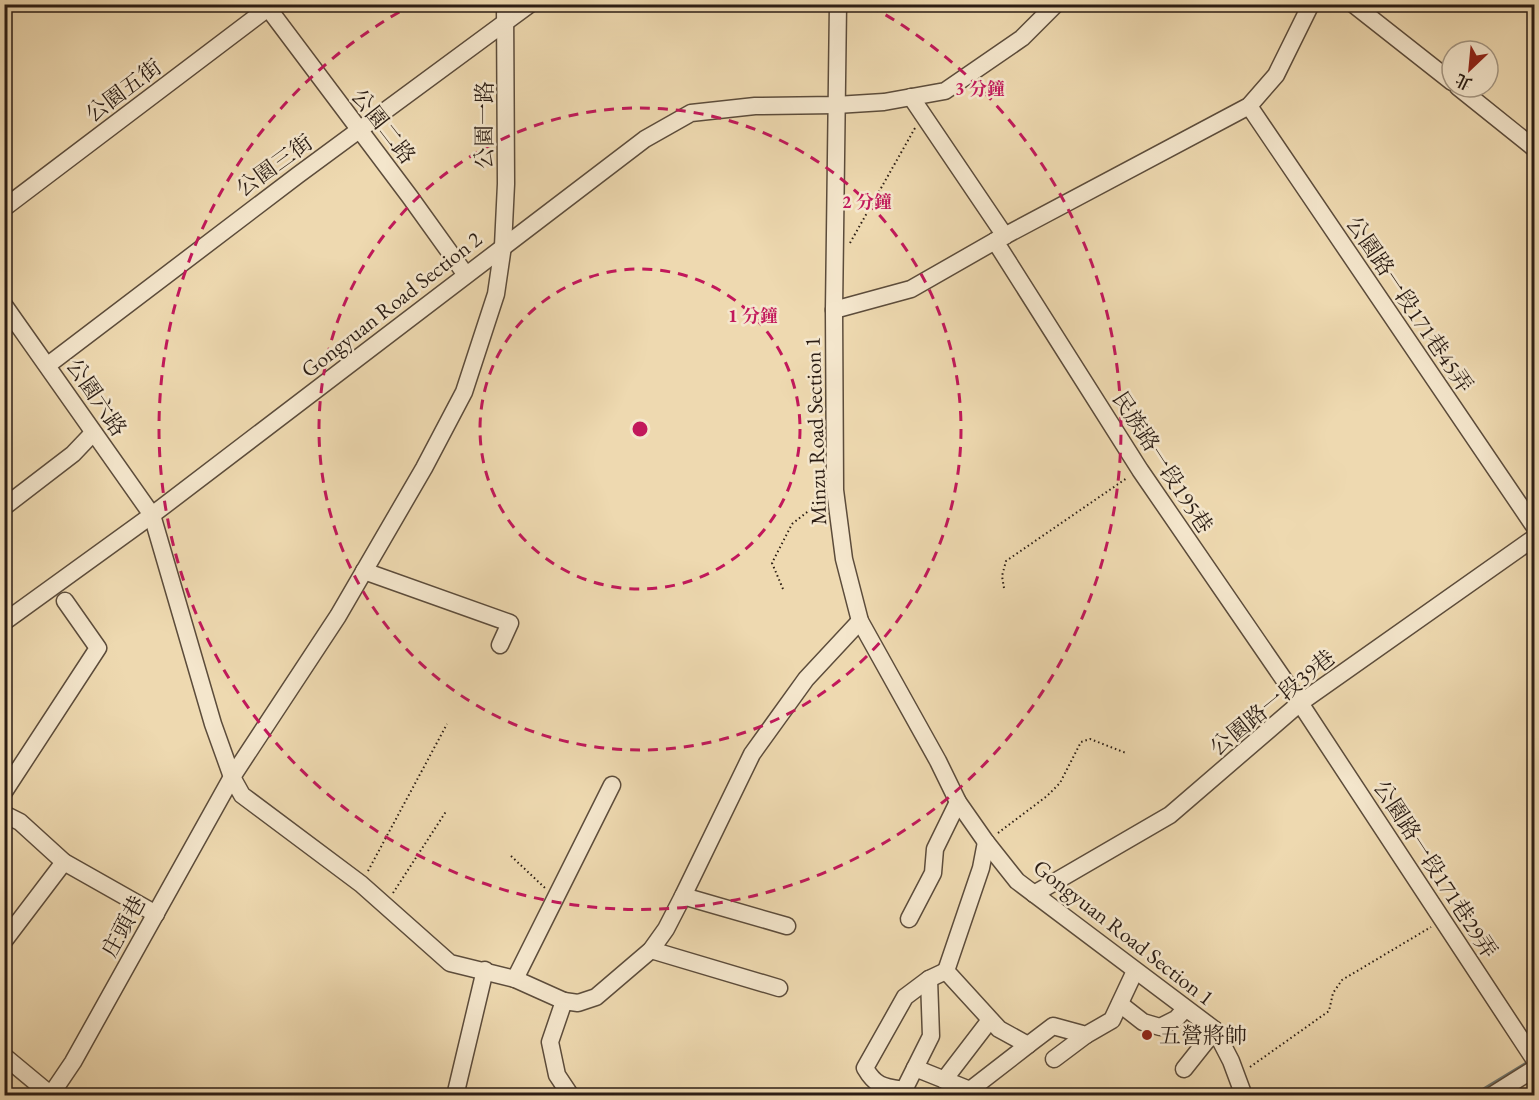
<svg xmlns="http://www.w3.org/2000/svg" width="1539" height="1100" font-family="'EB Garamond','Noto Serif TC',serif">
	<rect width="100%" height="100%" fill="#eed9b0"/>
	<filter id="stains"><feTurbulence type="fractalNoise" baseFrequency=".00333" numOctaves="4"/><feColorMatrix values="0 0 0 0 .2 0 0 0 0 .09 0 0 0 0 .02 0 0 0 .5 -.17"/></filter>
	<radialGradient id="worn" r=".72"><stop offset=".6" stop-color="#630" stop-opacity="0"/><stop offset="1" stop-color="#630" stop-opacity=".3"/></radialGradient>
	<g fill="none" stroke-linecap="round" stroke-linejoin="round">
		<polyline stroke="#707a75" stroke-width="4" points="1473,1096 1529,1062"/>
		<defs>
			<g id="minor">
				<polyline points="265,4 410,197 466,275"/>
				<polyline points="838,4 834,310 835,490 844,559 860,621 938,761 958,802 986,842 1017,881 1215,1030 1231,1061 1244,1096"/>
				<polyline points="1353,4 1452,82"/>
				<polyline points="1458,87 1534,148"/>
				<polyline points="911,97 1005,236"/>
				<polyline points="1249,106 1534,526"/>
				<polyline points="4,208 268,8"/>
				<polyline points="995,241 1140,470 1300,703 1534,1059"/>
				<polyline points="4,305 152,515 213,724 232,777 242,795 361,884 450,963 515,979 564,1001"/>
				<polyline points="834,310 911,289 995,241 1249,106 1276,75 1311,4"/>
				<polyline points="48,365 298,175 530,4"/>
				<polyline points="4,507 73,454 93,433"/>
				<polyline points="364,571 510,623 500,645"/>
				<polyline points="4,622 152,515 645,139 691,113 755,106 836,105 884,102 945,91 1022,38 1056,4"/>
				<polyline points="4,792 98,648 65,601"/>
				<polyline points="4,814 20,822 64,862 156,914"/>
				<polyline points="986,842 981,868 946,971 999,1029 1028,1045 1053,1026 1086,1035 1112,1020 1135,971"/>
				<polyline points="1034,894 1170,815 1300,703 1534,538"/>
				<polyline points="683,896 787,926"/>
				<polyline points="909,919 933,873 935,849 958,802"/>
				<polyline points="4,941 64,862"/>
				<polyline points="651,950 779,988"/>
				<path d="M946 971 929 979 905 997 865 1068C876 1087 884 1087 904 1090L915 1068 970 1090 1028 1045"/>
				<polyline points="515,979 612,785"/>
				<polyline points="1120,1004 1143,1022 1160,1027 1176,1019 1185,1009"/>
				<polyline points="4,1056 51,1095"/>
				<polyline points="1054,1059 1086,1035"/>
				<polyline points="915,1068 931,1036 929,979"/>
				<polyline points="1184,1069 1215,1030"/>
				<polyline points="944,1080 990,1020"/>
				<polyline points="50,1096 73,1062 232,777 338,616 424,468 464,392 496,294 503,246 506,184 505,4"/>
				<polyline points="455,1096 485,970"/>
				<polyline points="571,1096 557,1075 550,1042 564,1001 578,1003 596,997 651,950 666,929 683,896 752,754 806,679 860,621"/>
				<polyline points="1491,1096 1534,1069"/>
			</g>
		</defs>
		<use href="#minor" stroke="#5c4c3b" stroke-width="19"/>
		<g stroke="#2b1d14" stroke-width="2" stroke-dasharray="1.5 3" stroke-linecap="butt">
			<polyline points="850,243 915,128"/>
			<polyline points="1004,588 1002,576 1006,561 1127,478"/>
			<polyline points="783,589 772,563 792,524 821,501"/>
			<polyline points="998,833 1047,796 1060,783 1081,742 1090,739 1126,753"/>
			<polyline points="511,856 545,888"/>
			<polyline points="368,871 447,724"/>
			<polyline points="393,893 447,810"/>
			<polyline points="1250,1067 1329,1011 1333,993 1342,980 1431,927"/>
		</g>
		<use href="#minor" stroke="#f4e6cc" stroke-width="16"/>
	</g>
	<g fill="none" stroke="#c2185b" stroke-width="3" stroke-dasharray="10 8">
		<circle cx="640" cy="429" r="160"/>
		<circle cx="640" cy="429" r="321"/>
		<path d="M870 6A481 481 0 1 1 410 6"/>
	</g>
	<circle fill="#8f2418" stroke="#f4e6cc" stroke-width="2" cx="1147" cy="1035" r="6"/>
	<g text-anchor="middle" stroke-width="5" stroke-linejoin="round" paint-order="stroke">
		<g font-size="22" fill="#2b1d14" stroke="#f4e6cc">
			<text transform="translate(123 90) rotate(-37)" y="8">公園五街</text>
			<text transform="translate(484 125) rotate(-90)" y="8">公園一路</text>
			<text transform="translate(384 126) rotate(52)" y="8">公園二路</text>
			<text transform="translate(274 165) rotate(-36)" y="8">公園三街</text>
			<text transform="translate(391 304) rotate(-38)" y="8">Gongyuan Road Section 2</text>
			<text transform="translate(1410 304) rotate(56)" y="8">公園路一段171巷45弄</text>
			<text transform="translate(97 397) rotate(56)" y="8">公園六路</text>
			<text transform="translate(815 431) rotate(-92)" y="8">Minzu Road Section 1</text>
			<text transform="translate(1163 462) rotate(57)" y="8">民族路一段195巷</text>
			<text transform="translate(1272 702) rotate(-39)" y="8">公園路一段39巷</text>
			<text transform="translate(1436 869) rotate(57)" y="8">公園路一段171巷29弄</text>
			<text transform="translate(123 926) rotate(-61)" y="8">庄頭巷</text>
			<text transform="translate(1124 932) rotate(38)" y="8">Gongyuan Road Section 1</text>
		</g>
		<g font-size="22" fill="#2b1d14" stroke="#f4e6cc" text-anchor="start">
			<text x="1159" y="1043">五營將帥</text>
		</g>
	</g>
	<circle cx="640" cy="429" r="9" fill="#c2185b" stroke="#f4e6cc" stroke-width="3"/>
	<g font-size="18" text-anchor="middle" font-weight="bold" fill="#c2185b" stroke="#f4e6cc" stroke-width="5" stroke-linejoin="round" paint-order="stroke">
		<text x="980" y="95">3 分鐘</text>
		<text x="867" y="208">2 分鐘</text>
		<text x="753" y="322">1 分鐘</text>
	</g>
	<rect width="1539" height="1100" fill="none" stroke="#eed9b0" stroke-width="24"/>
	<rect x="6" y="6" width="1527" height="1088" fill="none" stroke="#2b1d14" stroke-width="3"/>
	<rect x="12" y="12" width="1515" height="1076" fill="none" stroke="#2b1d14" stroke-width="1.5"/>
	<g transform="translate(1470 69) rotate(206)"><circle r="28" fill="#f4e6cc" stroke="#a49682" stroke-width="1.5"/>
	<path d="M0-4.5L10 22L0 15L-10 22Z" fill="#8f2418"/>
	<text y="-9" font-size="16" font-weight="bold" text-anchor="middle" fill="#2b1d14">北</text>
	</g>
	<rect width="100%" height="100%" filter="url(#stains)"/>
	<rect width="100%" height="100%" fill="url(#worn)"/>
</svg>
